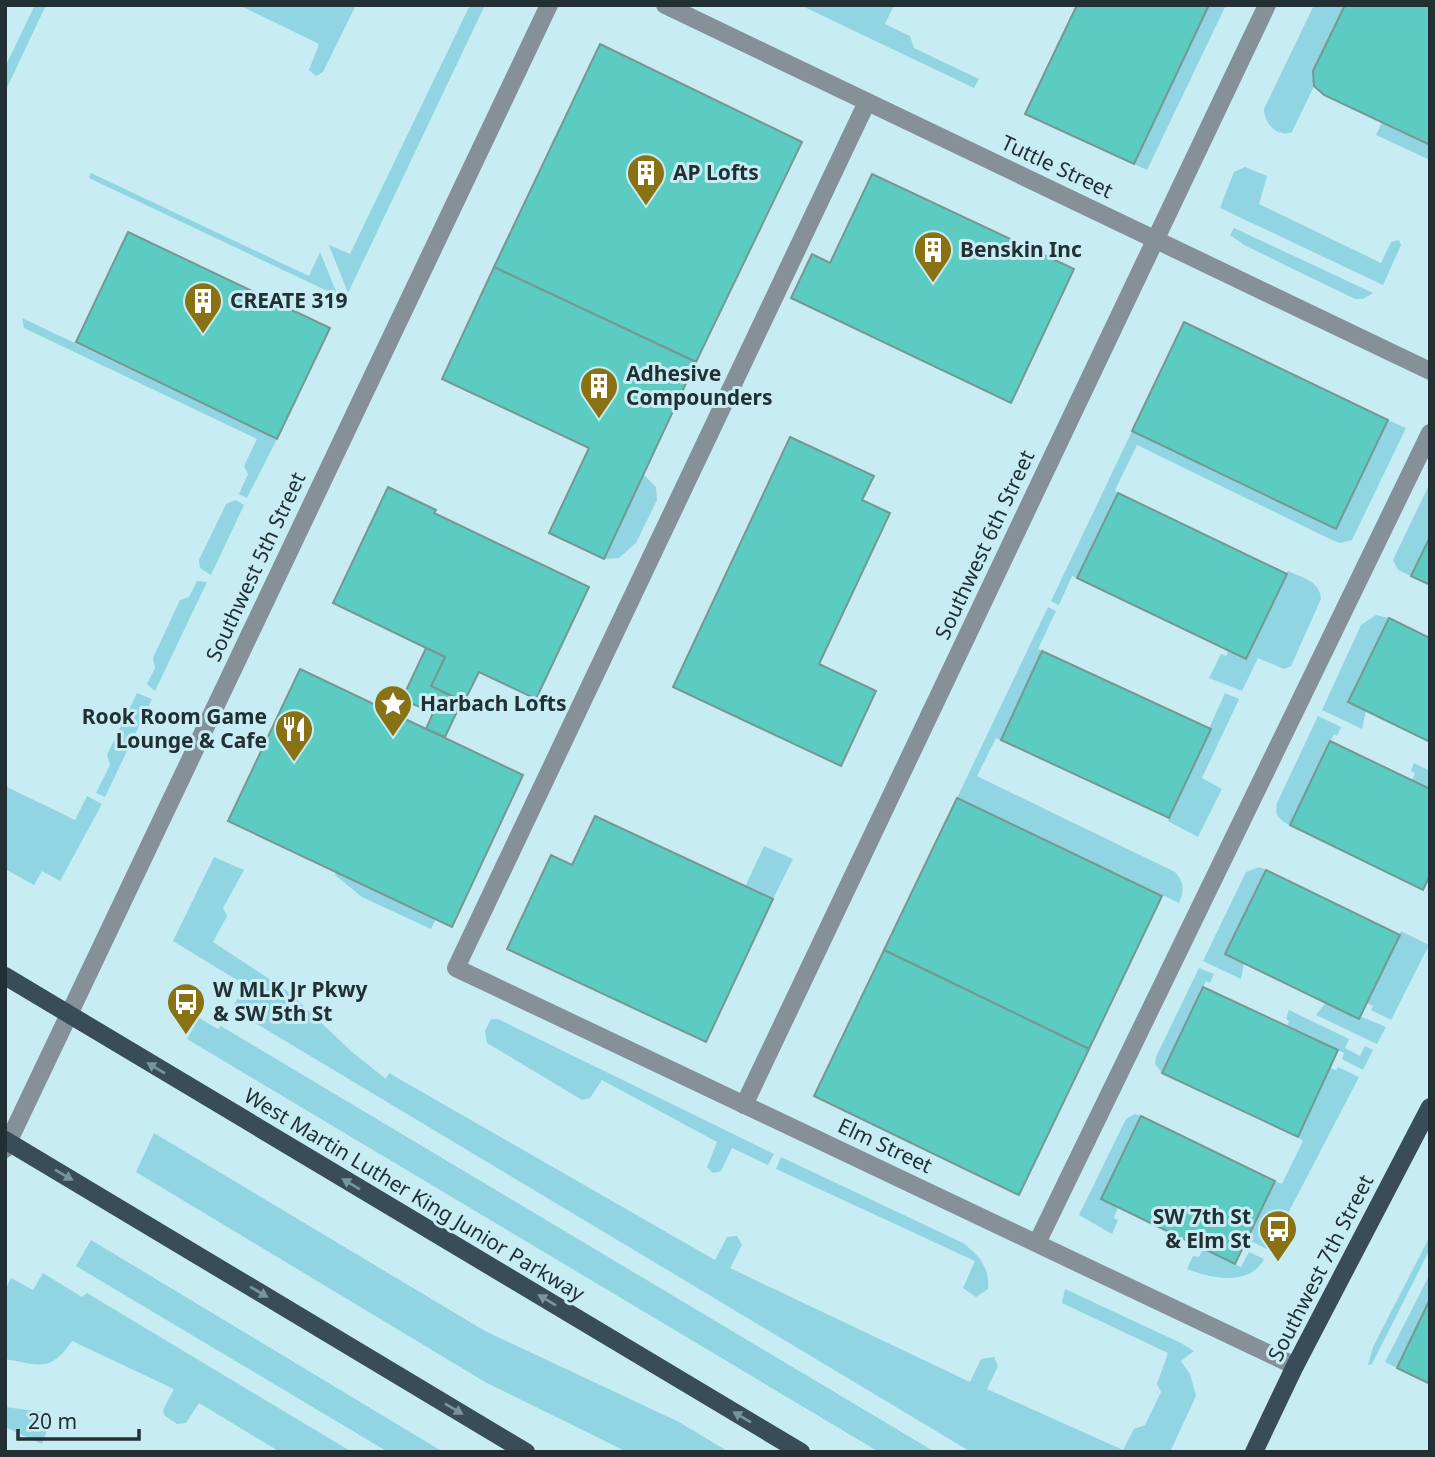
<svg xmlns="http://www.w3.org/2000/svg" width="1435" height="1457" font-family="'Noto Sans',sans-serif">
	<rect width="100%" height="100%" fill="#c7ecf4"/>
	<g fill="#91d5e3">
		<polygon points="35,5 46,5 5,92 5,67"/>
		<polygon points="239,5 356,5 323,72 316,76 309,70 319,44"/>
		<polygon points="470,5 485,5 348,293 329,245 350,254"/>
		<polygon points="800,5 894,5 885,24 910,36 914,48 979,79 974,88"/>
		<polygon points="1209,5 1226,5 1147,170 1134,164"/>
		<path d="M1314 5H1345L1313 71 1314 86 1292 132C1278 138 1264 124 1264 109Z"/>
		<polygon points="1382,122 1430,145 1430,160 1376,135"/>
		<polygon points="1245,167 1267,176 1259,204 1381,263 1391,242 1399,240 1401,245 1383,285 1220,208 1234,172"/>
		<polygon points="91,173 309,276 320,252 338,296 89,178"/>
		<polygon points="1234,228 1373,293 1363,299 1355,299 1244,245 1230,235"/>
		<polygon points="22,318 277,439 247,498 239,494 248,474 244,466 257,439 24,328"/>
		<polygon points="1388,420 1406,428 1352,540 1340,543 1332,540 1137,445 1115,490 1118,493 1077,578 1072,576 1059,605 1051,601 1132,431 1336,529"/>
		<polygon points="643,474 656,487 657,500 636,543 619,558 604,559"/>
		<polygon points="1430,483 1430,537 1411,576 1398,570 1393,560"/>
		<polygon points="236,500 244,505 211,575 200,568 199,560 226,504"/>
		<path d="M1288 571C1303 578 1320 581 1321 599L1291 666 1284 669 1258 658 1242 691 1209 678 1221 654 1226 656 1228 651 1246 658Z"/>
		<polygon points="197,581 207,582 155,691 147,684 155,668 153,658 180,600 189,597"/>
		<path d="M1048 607 1056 611 1038 649 1042 651 1001 740 996 738 977 776 1175 872C1185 883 1184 891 1179 903L957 798Z"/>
		<polygon points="1376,615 1389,618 1348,702 1366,711 1362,729 1322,710 1361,625"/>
		<polygon points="137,693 152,699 105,797 96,793 110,765 107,755"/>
		<polygon points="1225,693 1239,699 1202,778 1222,789 1198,837 1168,821"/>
		<path d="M1318 716 1341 727 1337 736 1334 734 1290 825C1279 820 1274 815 1277 803Z"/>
		<polygon points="1414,763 1430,771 1430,789 1412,781 1415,773 1411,771"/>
		<polygon points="5,786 75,820 87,796 102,804 60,881 42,871 34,885 5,869"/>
		<polygon points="764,846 793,859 773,899 745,887"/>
		<polygon points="214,857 244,870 223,908 227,916 213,942 289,992 352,1052 386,1079 389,1073 715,1260 727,1237 737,1236 742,1245 730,1268 970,1382 981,1359 994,1357 998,1366 987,1389 1123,1450 1134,1429 1145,1425 1161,1392 1157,1384 1168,1353 1062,1303 1065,1289 1181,1343 1194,1351 1181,1361 1190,1374 1196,1396 1170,1452 971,1452 232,1009 245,985 173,941"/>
		<polygon points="1259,867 1266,870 1225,953 1244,963 1241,979 1203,961 1246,872"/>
		<polygon points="336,871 436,919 431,929 362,897 335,875"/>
		<polygon points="1401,931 1429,945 1391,1020 1371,1010 1373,1006 1367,1003"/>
		<polygon points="1199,968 1214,974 1210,983 1206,981 1162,1073 1155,1064 1156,1057"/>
		<polygon points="1326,1002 1386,1027 1377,1044 1316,1015"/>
		<polygon points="1289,1010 1349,1039 1345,1048 1360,1056 1365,1046 1373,1050 1363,1070 1342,1059 1344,1053 1287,1026 1289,1021 1286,1019"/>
		<polygon points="199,1018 218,1029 221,1026 935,1452 879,1452 187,1039"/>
		<polygon points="491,1019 498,1019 774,1154 768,1165 732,1148 721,1171 713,1173 707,1167 717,1142 602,1080 590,1098 582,1100 487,1043 485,1031"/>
		<polygon points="1338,1067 1359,1077 1269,1250 1247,1239 1275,1181 1282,1184 1303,1141 1298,1137 1330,1068 1336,1070"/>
		<polygon points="1135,1114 1141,1116 1102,1199 1118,1207 1114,1218 1118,1220 1112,1234 1079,1215 1126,1119"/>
		<polygon points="154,1133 485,1331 679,1422 729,1452 627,1452 485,1382 136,1172"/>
		<path d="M781 1157 963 1243C979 1255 990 1268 988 1289L976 1297 963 1288 975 1261 776 1169Z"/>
		<polygon points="1430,1236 1430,1249 1372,1364 1368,1365 1373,1347"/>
		<polygon points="91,1240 420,1438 443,1452 388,1452 76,1266"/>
		<path d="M1203 1249 1241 1267 1249 1252 1264 1259C1250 1287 1209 1278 1187 1269L1193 1256 1199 1257Z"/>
		<path d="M43 1273 82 1297 87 1293 352 1452H280L199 1403 186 1423 177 1424 165 1416 163 1410 174 1389 72 1341C50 1373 40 1365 5 1359V1290L11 1278 33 1290Z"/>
		<polygon points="1430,1274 1430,1299 1397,1368 1385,1362"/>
		<path d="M5 1407 44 1412C52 1423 46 1433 42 1444L5 1427Z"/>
	</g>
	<g fill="#5ccbc2" stroke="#759895" stroke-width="2">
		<polygon points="1077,5 1209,5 1134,164 1025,114"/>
		<polygon points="1345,5 1430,5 1430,145 1324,95 1314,86 1313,71"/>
		<polygon points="600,44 802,142 696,362 494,267"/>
		<polygon points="872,174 1074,269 1011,403 791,298 812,254 830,263"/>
		<polygon points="128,232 330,328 277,439 76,342"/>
		<polygon points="494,267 696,362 604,559 549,533 589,448 442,379"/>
		<polygon points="1184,322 1388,420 1336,529 1132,431"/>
		<polygon points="790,437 874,476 862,500 890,513 819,664 876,691 841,766 673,687"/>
		<polygon points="388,487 436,510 434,513 589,587 536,699 479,672 464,702 431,686 445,657 333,603"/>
		<polygon points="1118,493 1287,574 1246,659 1077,578"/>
		<polygon points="1430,537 1430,585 1411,576"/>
		<polygon points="1389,618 1430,638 1430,742 1348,702"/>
		<polygon points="426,648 445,657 431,686 462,701 445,737 426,729 433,713 402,699"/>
		<polygon points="1042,651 1211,729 1169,818 1001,740"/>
		<polygon points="300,669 523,775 452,927 228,821"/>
		<polygon points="1330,741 1430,789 1430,875 1423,890 1290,825"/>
		<polygon points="957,798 1162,896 1089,1049 884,950"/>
		<polygon points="595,816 773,899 706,1042 507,949 551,855 572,865"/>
		<polygon points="1266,870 1400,935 1359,1019 1225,954"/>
		<polygon points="884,950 1089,1049 1019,1195 814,1096"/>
		<polygon points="1203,987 1338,1050 1298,1137 1162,1073"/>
		<polygon points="1141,1116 1275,1181 1235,1264 1101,1199"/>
		<polygon points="1430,1299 1430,1384 1397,1368"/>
	</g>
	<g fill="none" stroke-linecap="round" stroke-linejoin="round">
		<g stroke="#859098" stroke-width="18">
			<polyline points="665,5 1430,371"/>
			<polyline points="867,102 456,968 1295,1366"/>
			<polyline points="744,1105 1267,5"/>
			<polyline points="5,1149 549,5"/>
			<polyline points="1037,1243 1430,433"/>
		</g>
		<g stroke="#384d59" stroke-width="18">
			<polyline points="5,976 801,1452"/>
			<polyline points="5,1140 526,1452"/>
			<polyline points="1254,1452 1295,1366 1430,1107"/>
		</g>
	</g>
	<defs><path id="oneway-solid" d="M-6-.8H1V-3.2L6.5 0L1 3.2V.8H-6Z" transform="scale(1.75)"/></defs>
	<g fill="#78959f">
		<use href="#oneway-solid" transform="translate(156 1068) rotate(-149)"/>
		<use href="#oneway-solid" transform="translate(64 1175) rotate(31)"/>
		<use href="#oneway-solid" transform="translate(351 1184) rotate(-149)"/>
		<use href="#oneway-solid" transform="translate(259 1292) rotate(31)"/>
		<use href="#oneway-solid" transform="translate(547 1300) rotate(-149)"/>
		<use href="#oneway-solid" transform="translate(454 1409) rotate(31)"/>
		<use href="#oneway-solid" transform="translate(742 1417) rotate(-149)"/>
	</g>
	<defs>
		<symbol id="building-pin" viewBox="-11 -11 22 30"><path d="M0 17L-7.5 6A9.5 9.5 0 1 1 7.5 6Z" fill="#887214" stroke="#c7ecf4"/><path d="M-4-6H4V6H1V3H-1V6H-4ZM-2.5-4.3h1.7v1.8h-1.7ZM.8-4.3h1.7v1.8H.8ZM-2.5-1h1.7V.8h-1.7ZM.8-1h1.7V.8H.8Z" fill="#fff"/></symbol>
		<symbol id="sight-pin" viewBox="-11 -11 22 30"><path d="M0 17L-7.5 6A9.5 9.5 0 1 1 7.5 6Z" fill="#887214" stroke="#c7ecf4"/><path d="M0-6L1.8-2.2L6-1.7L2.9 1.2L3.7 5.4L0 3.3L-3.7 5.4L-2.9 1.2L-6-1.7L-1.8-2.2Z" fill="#fff"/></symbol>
		<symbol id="restaurant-pin" viewBox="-11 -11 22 30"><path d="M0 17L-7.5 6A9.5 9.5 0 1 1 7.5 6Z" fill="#887214" stroke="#c7ecf4"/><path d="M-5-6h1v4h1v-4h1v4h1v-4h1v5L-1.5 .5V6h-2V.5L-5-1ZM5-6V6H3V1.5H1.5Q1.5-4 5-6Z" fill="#fff"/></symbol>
		<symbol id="bus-pin" viewBox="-11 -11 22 30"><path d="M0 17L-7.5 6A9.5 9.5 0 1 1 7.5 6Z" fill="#887214" stroke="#c7ecf4"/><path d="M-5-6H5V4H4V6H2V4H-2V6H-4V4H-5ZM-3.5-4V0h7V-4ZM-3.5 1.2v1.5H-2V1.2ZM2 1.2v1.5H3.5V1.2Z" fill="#fff"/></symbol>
	</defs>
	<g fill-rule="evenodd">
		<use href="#building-pin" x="624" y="151" width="44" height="60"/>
		<use href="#building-pin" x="911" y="228" width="44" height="60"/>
		<use href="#building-pin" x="181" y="279" width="44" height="60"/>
		<use href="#building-pin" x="577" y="364" width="44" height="60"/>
		<use href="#sight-pin" x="371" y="682" width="44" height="60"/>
		<use href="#restaurant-pin" x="272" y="707" width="44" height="60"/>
		<use href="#bus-pin" x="164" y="980" width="44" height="60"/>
		<use href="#bus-pin" x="1256" y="1207" width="44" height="60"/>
	</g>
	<g text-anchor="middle" stroke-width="6" stroke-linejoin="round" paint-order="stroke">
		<g font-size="21" fill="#223033" stroke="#c7ecf4">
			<text transform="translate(1057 167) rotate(25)" y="7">Tuttle Street</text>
			<text transform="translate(985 545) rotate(-65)" y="7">Southwest 6th Street</text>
			<text transform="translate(256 567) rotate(-65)" y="7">Southwest 5th Street</text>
			<text transform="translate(885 1146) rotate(25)" y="7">Elm Street</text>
			<text transform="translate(414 1195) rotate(31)" y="7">West Martin Luther King Junior Parkway</text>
			<text transform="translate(1321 1268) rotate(-63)" y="7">Southwest 7th Street</text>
		</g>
		<g font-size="21" font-weight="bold" fill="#223033" stroke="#c7ecf4" text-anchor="start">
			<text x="673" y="180">AP Lofts</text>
			<text x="960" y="257">Benskin Inc</text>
			<text x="230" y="308">CREATE 319</text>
			<text x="626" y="381">Adhesive<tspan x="626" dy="24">Compounders</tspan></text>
			<text x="420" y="711">Harbach Lofts</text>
			<text x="267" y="724" text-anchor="end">Rook Room Game<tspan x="267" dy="24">Lounge &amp; Cafe</tspan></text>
			<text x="213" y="997">W MLK Jr Pkwy<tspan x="213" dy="24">&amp; SW 5th St</tspan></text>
			<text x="1251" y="1224" text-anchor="end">SW 7th St<tspan x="1251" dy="24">&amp; Elm St</tspan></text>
		</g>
	</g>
	<rect width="1435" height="1457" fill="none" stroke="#223033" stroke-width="14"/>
	<path d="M18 1429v10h121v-10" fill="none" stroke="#223033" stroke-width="3.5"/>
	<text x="28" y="1429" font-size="21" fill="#223033" stroke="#c7ecf4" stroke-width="5" paint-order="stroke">20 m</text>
</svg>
